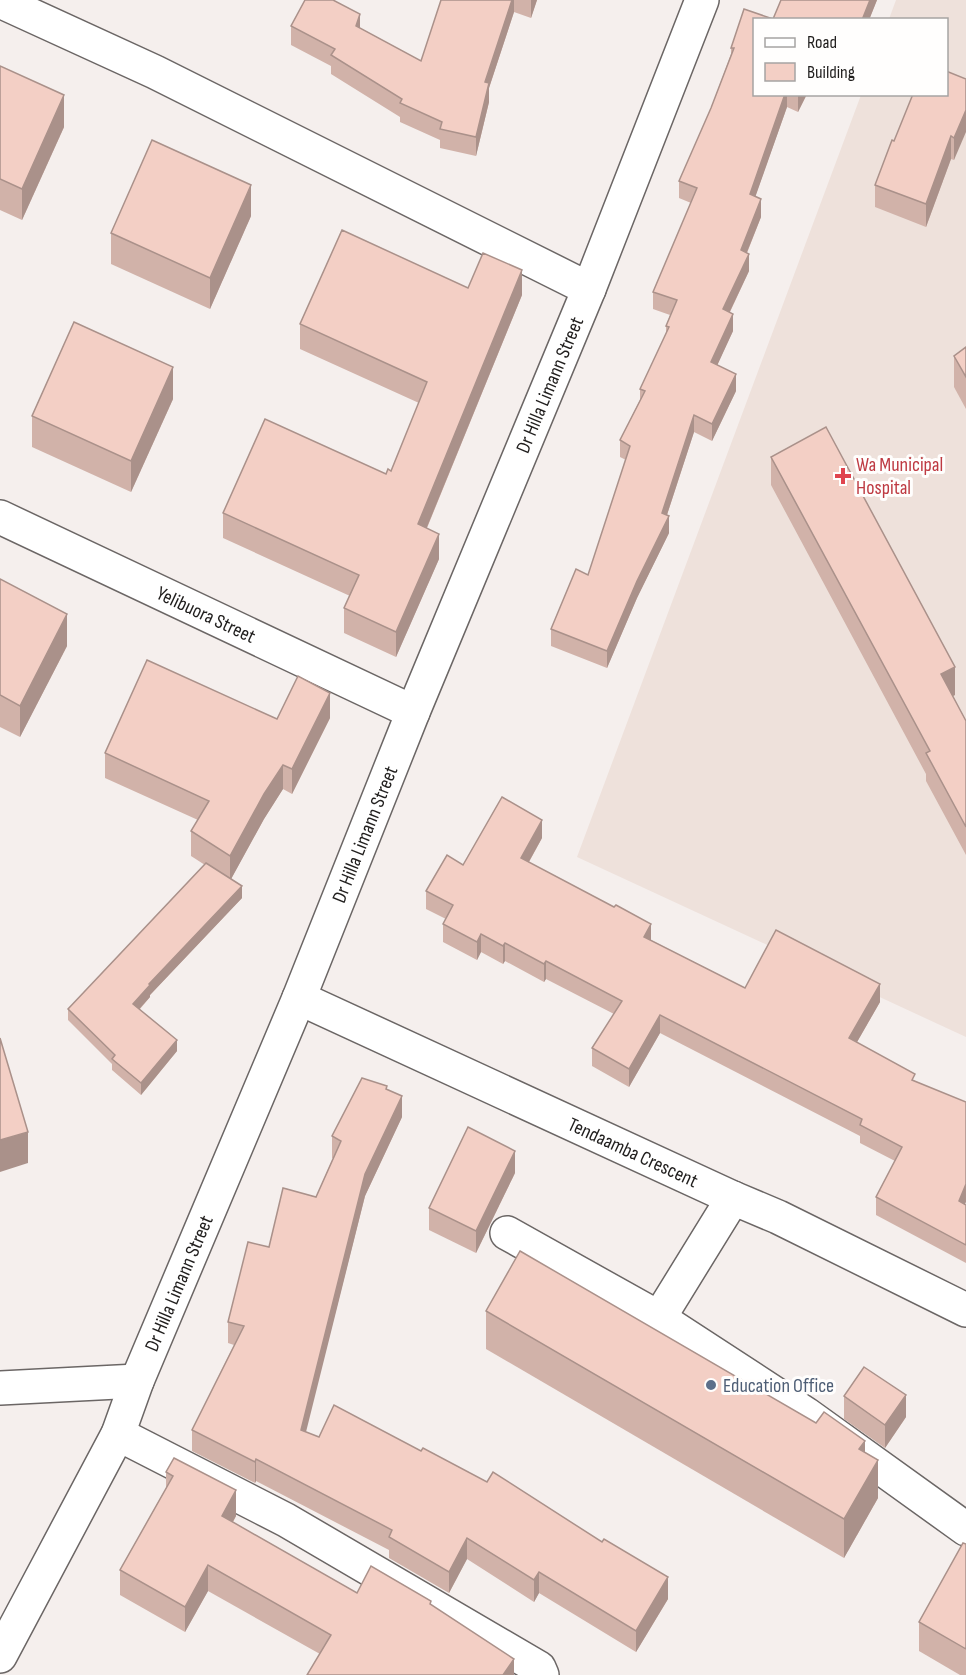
<svg xmlns="http://www.w3.org/2000/svg" width="966" height="1675" font-family="'Sofia Sans Condensed',sans-serif">
	<rect width="100%" height="100%" fill="#f5efed"/>
	<polygon fill="#eee1db" points="896,0 966,0 966,1037 577,857 861,95 946,94 946,20 889,19"/>
	<g fill="none" stroke-linecap="round" stroke-linejoin="round">
		<defs>
			<g id="minor">
				<polyline points="0,1 155,72 589,289"/>
				<path id="s1" d="M0 517 413 712"/>
				<path id="s2" d="M299 998 733 1198 778 1217 966 1310"/>
				<polyline points="507,1233 659,1318 806,1414 966,1529"/>
				<polyline points="659,1318 733,1198"/>
				<polyline points="0,1388 137,1381"/>
				<polyline points="118,1434 286,1520 539,1668 542,1675"/>
			</g>
			<g id="highway">
				<path id="s3" d="M0 1656 118 1434 137 1381 299 998 413 712 589 289 702 0"/>
			</g>
		</defs>
		<use href="#minor" stroke="#6b6665" stroke-width="36"/>
		<use href="#highway" stroke="#6b6665" stroke-width="36"/>
		<use href="#minor" stroke="#fff" stroke-width="33"/>
		<use href="#highway" stroke="#fff" stroke-width="33"/>
	</g>
	<g fill="#d1b2a9">
		<polygon points="441,0 537,0 531,18 514,12 489,88 489,102 476,156 440,148 440,140 400,122 400,117 331,74 331,66 291,45 291,26 360,28 421,61"/>
		<polygon points="781,0 877,0 869,20 754,20 754,94 807,94 798,112 787,107 755,197 761,199 761,217 747,253 749,254 749,271 730,312 733,314 733,331 717,365 736,374 736,391 712,441 694,432 667,515 669,516 669,533 637,598 607,668 551,646 551,629 576,569 588,575 626,460 620,457 620,440 640,400 640,389 666,335 666,326 670,315 653,309 653,292 691,203 679,198 679,181 711,108 731,54 731,48 744,9 773,19"/>
		<polygon points="0,66 64,127 22,220 0,210"/>
		<polygon points="966,79 954,160 951,159 926,227 875,207 875,185 894,141"/>
		<polygon points="251,216 210,309 111,264 111,233"/>
		<polygon points="468,288 522,295 427,528 439,559 396,657 344,633 344,608 350,596 223,538 223,513 386,474 391,471 419,403 300,349 300,324"/>
		<polygon points="966,347 966,409 954,387 954,356"/>
		<polygon points="173,399 131,492 32,447 32,416"/>
		<polygon points="771,457 955,695 953,696 966,721 966,855 926,781 926,774 771,485"/>
		<polygon points="0,579 67,646 20,737 0,727"/>
		<polygon points="330,718 292,794 283,789 264,819 231,879 242,898 150,995 150,997 140,1009 177,1051 141,1095 112,1070 112,1064 68,1020 68,1009 205,865 191,856 191,831 198,820 105,778 105,753 277,719"/>
		<polygon points="542,838 529,862 651,940 745,988 880,1002 857,1042 915,1081 965,1204 966,1205 966,1263 876,1215 876,1197 895,1161 860,1143 860,1136 660,1033 629,1087 592,1066 592,1048 614,1014 546,979 544,982 505,961 503,964 481,952 477,960 443,942 443,924 446,919 426,909 426,891 463,865"/>
		<polygon points="387,1089 402,1117 365,1196 305,1432 668,1599 636,1652 539,1593 534,1602 467,1559 449,1593 389,1558 389,1550 256,1481 255,1483 192,1451 192,1430 234,1345 228,1343 228,1322 269,1247 316,1197 333,1158 332,1158 332,1136"/>
		<polygon points="515,1173 476,1253 429,1230 429,1208"/>
		<polygon points="486,1311 816,1423 865,1452 878,1498 844,1558 486,1349"/>
		<polygon points="844,1396 906,1417 885,1448 844,1419"/>
		<polygon points="166,1472 236,1516 233,1522 357,1593 431,1605 514,1675 320,1654 208,1591 185,1632 120,1595 120,1570 166,1488"/>
		<polygon points="966,1544 966,1675 960,1675 919,1651 919,1622"/>
	</g>
	<g fill="#aa918a">
		<polygon points="512,0 514,0 514,12 489,88 489,102 476,156 476,137 485,82"/>
		<polygon points="531,0 537,0 531,18"/>
		<polygon points="870,0 877,0 869,20 862,20"/>
		<polygon points="360,14 360,33 356,26"/>
		<polygon points="785,94 787,94 787,107 750,212 750,194"/>
		<polygon points="798,94 807,94 798,112"/>
		<polygon points="64,95 64,127 22,220 22,189"/>
		<polygon points="966,110 966,132 954,160 954,138"/>
		<polygon points="951,136 951,159 926,227 926,204"/>
		<polygon points="251,185 251,216 210,309 210,278"/>
		<polygon points="761,199 761,217 741,267 741,250"/>
		<polygon points="749,254 749,271 723,326 723,309"/>
		<polygon points="522,270 522,295 418,549 418,524"/>
		<polygon points="733,314 733,331 711,379 711,362"/>
		<polygon points="173,367 173,399 131,492 131,461"/>
		<polygon points="736,374 736,391 712,441 712,424"/>
		<polygon points="694,415 694,432 662,530 669,516 669,533 637,598 607,668 607,651 662,513"/>
		<polygon points="439,534 439,559 396,657 396,632"/>
		<polygon points="67,614 67,646 20,737 20,706"/>
		<polygon points="955,667 955,695 941,702 941,674"/>
		<polygon points="330,693 330,718 292,794 292,769"/>
		<polygon points="283,765 283,789 264,819 230,881 230,856 264,794"/>
		<polygon points="542,820 542,838 521,876 521,858"/>
		<polygon points="242,886 242,898 150,995 150,997 133,1016 133,1004 149,984"/>
		<polygon points="651,924 651,942 644,937"/>
		<polygon points="481,934 481,952 477,960 477,942"/>
		<polygon points="505,943 505,961 503,964 503,946"/>
		<polygon points="546,961 546,979 544,982 544,964"/>
		<polygon points="880,984 880,1002 849,1056 849,1038"/>
		<polygon points="660,1015 660,1033 629,1087 629,1069"/>
		<polygon points="177,1040 177,1051 141,1095 141,1083"/>
		<polygon points="402,1096 402,1117 365,1196 301,1452 301,1430 365,1174"/>
		<polygon points="28,1132 28,1163 0,1172 0,1140"/>
		<polygon points="515,1151 515,1173 476,1253 476,1231"/>
		<polygon points="966,1184 966,1202 959,1219 959,1201"/>
		<polygon points="906,1395 906,1417 885,1448 885,1425"/>
		<polygon points="865,1441 865,1479 859,1449"/>
		<polygon points="256,1459 256,1481 255,1483 255,1462"/>
		<polygon points="878,1460 878,1498 844,1558 844,1519"/>
		<polygon points="236,1490 236,1516 222,1541 222,1516"/>
		<polygon points="467,1538 467,1559 449,1593 449,1572"/>
		<polygon points="208,1565 208,1591 185,1632 185,1607"/>
		<polygon points="539,1572 539,1593 534,1602 534,1580"/>
		<polygon points="668,1577 668,1599 636,1652 636,1631"/>
		<polygon points="514,1659 514,1675 503,1675"/>
	</g>
	<g fill="#f3cfc5" stroke="#aa918a" stroke-width="1.5">
		<polygon points="305,0 333,0 360,14 356,26 421,61 441,0 512,0 485,82 489,83 476,137 440,129 442,122 400,103 402,99 331,55 335,49 291,26"/>
		<polygon points="781,0 870,0 862,20 754,20 754,94 785,94 750,194 761,199 741,250 749,254 723,309 733,314 711,362 736,374 712,424 694,415 662,513 669,516 637,581 607,651 551,629 576,569 588,575 630,446 620,440 645,391 640,389 669,327 666,326 677,300 653,292 697,188 679,181 711,108 734,48 731,48 744,9 773,19"/>
		<polygon points="0,66 64,95 22,189 0,179"/>
		<polygon points="946,71 966,79 966,110 954,138 951,136 926,204 875,185 892,140 894,141 913,94 946,94"/>
		<polygon points="152,140 251,185 210,278 111,233"/>
		<polygon points="342,230 468,288 483,253 522,270 418,524 439,534 396,632 344,608 359,575 223,513 265,419 386,474 388,469 391,471 427,382 300,324"/>
		<polygon points="74,322 173,367 131,461 32,416"/>
		<polygon points="966,347 966,377 954,356"/>
		<polygon points="826,427 955,667 941,674 966,721 966,827 926,753 930,751 771,457"/>
		<polygon points="0,579 67,614 20,706 0,695"/>
		<polygon points="147,660 277,719 298,676 330,693 292,769 283,765 264,794 230,856 191,831 209,801 105,753"/>
		<polygon points="502,797 542,820 521,858 614,907 616,905 651,924 644,937 745,988 776,930 880,984 849,1038 915,1074 912,1080 966,1102 966,1184 959,1201 966,1205 966,1245 876,1197 902,1147 860,1125 862,1119 660,1015 629,1069 592,1048 622,1001 546,961 544,964 505,943 503,946 481,934 477,942 443,924 453,905 426,891 447,855 463,865"/>
		<polygon points="206,863 242,886 149,984 150,985 133,1004 177,1040 141,1083 112,1059 115,1055 68,1009"/>
		<polygon points="0,1038 28,1132 0,1140"/>
		<polygon points="362,1078 387,1086 386,1089 402,1096 365,1174 301,1430 319,1437 334,1405 421,1451 423,1448 487,1482 493,1472 602,1542 604,1539 668,1577 636,1631 539,1572 534,1580 467,1538 449,1572 389,1537 392,1530 256,1459 255,1462 192,1430 244,1326 228,1322 248,1242 269,1247 283,1188 316,1197 341,1141 332,1136"/>
		<polygon points="468,1127 515,1151 476,1231 429,1208"/>
		<polygon points="520,1251 816,1423 824,1412 865,1441 859,1449 878,1460 844,1519 486,1311"/>
		<polygon points="864,1367 906,1395 885,1425 844,1396"/>
		<polygon points="174,1458 236,1490 222,1516 224,1517 357,1593 371,1566 431,1601 430,1604 514,1659 503,1675 307,1675 331,1635 208,1565 185,1607 120,1570 173,1476 166,1472"/>
		<polygon points="963,1543 966,1544 966,1649 919,1622"/>
	</g>
	<path fill="#e0444e" stroke="#fffefd" stroke-width="2" d="M840 467h6v6h6v6h-6v6h-6v-6h-6v-6h6z"/>
	<circle fill="#5c6f8a" stroke="#fffefd" stroke-width="2" cx="711" cy="1385" r="6"/>
	<g text-anchor="middle" stroke-width="6" stroke-linejoin="round" paint-order="stroke">
		<g font-size="20" fill="#201e1d" stroke="#fffefd">
			<text dy="7" stroke="none"><textPath href="#s3" startOffset="1386">Dr Hilla Limann Street</textPath></text>
			<text dy="7" stroke="none"><textPath href="#s1" startOffset="228">Yelibuora Street</textPath></text>
			<text dy="7" stroke="none"><textPath href="#s3" startOffset="900">Dr Hilla Limann Street</textPath></text>
			<text dy="7" stroke="none"><textPath href="#s2" startOffset="368">Tendaamba Crescent</textPath></text>
			<text dy="7" stroke="none"><textPath href="#s3" startOffset="414">Dr Hilla Limann Street</textPath></text>
		</g>
		<g font-size="20" fill="#be3a42" stroke="#fffefd" text-anchor="start">
			<text x="856" y="471">Wa Municipal<tspan x="856" dy="23">Hospital</tspan></text>
		</g>
		<g font-size="20" fill="#4e5e75" stroke="#fffefd" text-anchor="start">
			<text x="723" y="1392">Education Office</text>
		</g>
	</g>
	<rect x="753" y="18" width="195" height="78" fill="#fffefd" stroke="#a6a4a3" stroke-width="1.5"/>
	<rect x="765" y="38" width="30" height="9" fill="#ffffff" stroke="#a6a4a3" stroke-width="1.5"/>
	<text x="807" y="48" font-size="18" fill="#201e1d">Road</text>
	<rect x="765" y="63" width="30" height="18" fill="#f3cfc5" stroke="#a6a4a3" stroke-width="1.5"/>
	<text x="807" y="78" font-size="18" fill="#201e1d">Building</text>
</svg>
